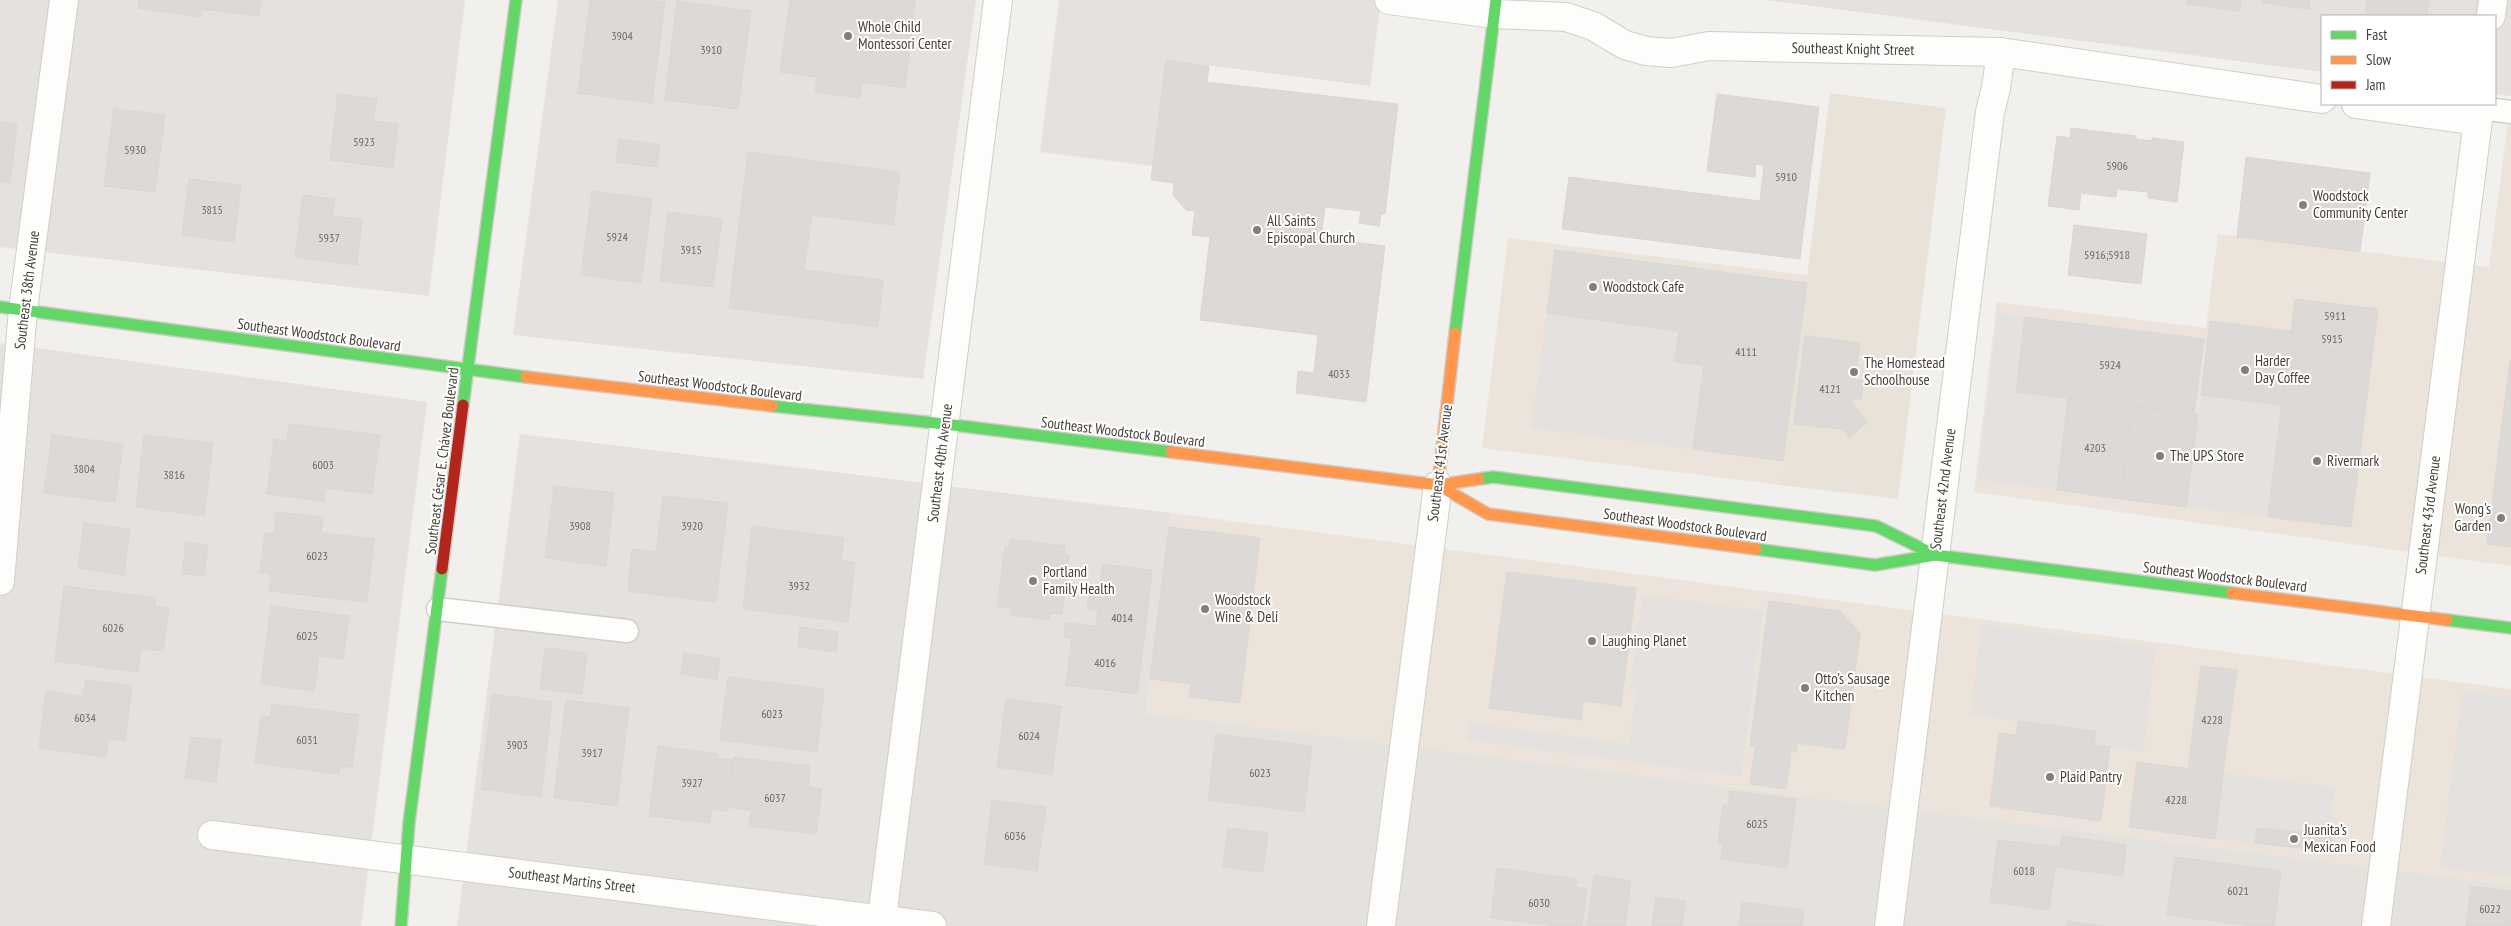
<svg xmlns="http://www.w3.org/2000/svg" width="2511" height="926" font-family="'PT Sans Narrow',sans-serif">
	<rect width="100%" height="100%" fill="#f2f0ed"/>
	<g fill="#e5e1dc">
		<polygon points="0,0 465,0 429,296 0,247"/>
		<polygon points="558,0 976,0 923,379 513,335"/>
		<polygon points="1766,0 2511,0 2511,96 2495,94 2495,16 2322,16 2322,72"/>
		<polygon points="0,343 427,402 361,926 0,926"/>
		<polygon points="520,434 1171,513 1146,713 2511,885 2511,926 457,926"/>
	</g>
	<g fill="#ece4db">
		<polygon points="2511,99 2511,566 1974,492 1997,302 2206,328 2218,234 2489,267"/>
		<polygon points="1508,238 1807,275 1781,485 1482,448"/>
		<polygon points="1171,513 2511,689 2511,885 1146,713"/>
	</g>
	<polygon fill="#e8e2d9" points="1830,93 1946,108 1898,499 1781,485"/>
	<g fill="#e4e1de">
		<polygon points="1059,0 1381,0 1370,86 1166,60 1153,166 1040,152"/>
		<polygon points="1547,313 1679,331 1675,362 1704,365 1693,449 1531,428"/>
		<polygon points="1998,314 2025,317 2016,391 2068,398 2057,490 1978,480"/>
		<polygon points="2201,395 2281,405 2268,517 2186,507"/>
		<polygon points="1643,595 1763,611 1741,776 1467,740 1469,723 1629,744 1637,690 1630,689"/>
		<polygon points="1981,624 2155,648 2144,752 2094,745 2096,731 1971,715"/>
		<polygon points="2462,691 2511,697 2511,876 2440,868"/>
		<polygon points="2223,773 2335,787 2327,852 2215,839"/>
	</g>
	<g fill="#dcd9d6" stroke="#dad7d3">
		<polygon points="139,0 261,0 259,16 201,9 201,17 138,8"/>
		<polygon points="590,0 648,0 665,2 652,103 578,93"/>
		<polygon points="790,0 915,1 905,88 862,82 860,98 815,92 817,77 780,72"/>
		<polygon points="2188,0 2241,0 2240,11 2187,4"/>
		<polygon points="2262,0 2310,0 2309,9 2262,3"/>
		<polygon points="2367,0 2429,0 2427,16 2365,16"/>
		<polygon points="677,1 751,11 738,109 665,100"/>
		<polygon points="1166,60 1209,66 1207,82 1398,104 1385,214 1381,214 1379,226 1359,223 1361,211 1325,207 1321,238 1385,246 1366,402 1296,393 1298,371 1314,373 1318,335 1200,320 1210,237 1192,235 1195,211 1186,210 1173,195 1174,183 1151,180"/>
		<polygon points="338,94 377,99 373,121 398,124 393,168 330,160"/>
		<polygon points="1717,94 1819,107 1800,259 1562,229 1569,177 1760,201 1764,165 1756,164 1755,177 1707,171"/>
		<polygon points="114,109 165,115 155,192 104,186"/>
		<polygon points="0,122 17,124 10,183 0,182"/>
		<polygon points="2071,128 2136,136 2136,139 2152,141 2152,138 2184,142 2177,202 2148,198 2148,192 2117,189 2116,197 2081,193 2079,210 2048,206 2057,136 2070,138"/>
		<polygon points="619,139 660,145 657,167 616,162"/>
		<polygon points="748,152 900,172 893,225 812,215 804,270 883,280 878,327 729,308"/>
		<polygon points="2246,157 2370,173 2360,252 2237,237"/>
		<polygon points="189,179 241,185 234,242 182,235"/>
		<polygon points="592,191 652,199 641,283 581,275"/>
		<polygon points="303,195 335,199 332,216 362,219 357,265 295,257"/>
		<polygon points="668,212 722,219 713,287 660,281"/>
		<polygon points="2074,225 2147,234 2141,284 2068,275"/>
		<polygon points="1555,250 1807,283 1783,461 1693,449 1704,365 1675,362 1679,331 1547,313"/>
		<polygon points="2295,299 2378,309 2375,333 2292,323"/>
		<polygon points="2025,317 2204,339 2194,413 2016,392"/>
		<polygon points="2210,321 2291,331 2281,405 2201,395"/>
		<polygon points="2292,323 2375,333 2372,356 2289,346"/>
		<polygon points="1805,336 1860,343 1855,380 1863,381 1861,399 1853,398 1852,404 1867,422 1849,438 1842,429 1794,424"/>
		<polygon points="2289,346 2372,356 2351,527 2268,517"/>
		<polygon points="2510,361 2511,361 2511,417 2503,416"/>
		<polygon points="2068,398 2132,406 2121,499 2057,490"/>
		<polygon points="2132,406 2198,414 2186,507 2121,499"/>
		<polygon points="2503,416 2511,417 2511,491 2494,489"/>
		<polygon points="289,424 380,435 372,494 325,488 324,501 267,494 274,439 287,441"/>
		<polygon points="52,435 123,444 115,502 44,493"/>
		<polygon points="144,435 213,443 204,516 136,507"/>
		<polygon points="554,486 614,493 606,566 545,558"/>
		<polygon points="2494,489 2511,491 2511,547 2487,544"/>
		<polygon points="663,496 728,503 716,602 628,591 632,549 656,552"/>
		<polygon points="276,512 323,517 321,533 374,539 367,602 269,591 271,574 260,572 265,533 274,534"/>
		<polygon points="84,523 130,529 124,575 78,568"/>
		<polygon points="752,526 844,538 841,560 855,562 848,622 743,609"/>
		<polygon points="1169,527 1260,538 1240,703 1189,697 1191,684 1150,679"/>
		<polygon points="1010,539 1065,546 1064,555 1069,555 1062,614 1050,613 1049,620 1011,615 1012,608 997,606 1005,547 1009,548"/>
		<polygon points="186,542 208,545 204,576 182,574"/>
		<polygon points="1103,564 1152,570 1148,605 1089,597 1091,585 1100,586"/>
		<polygon points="1507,572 1636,588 1621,706 1583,701 1581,720 1489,708"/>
		<polygon points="64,586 156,598 155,606 169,608 163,651 141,649 138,672 55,661"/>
		<polygon points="1089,597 1148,605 1144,641 1095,634 1098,610 1087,609"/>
		<polygon points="1769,601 1840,611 1860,633 1845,749 1797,743 1796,752 1750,746"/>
		<polygon points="271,606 349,616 343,659 319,656 314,691 261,684"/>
		<polygon points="1065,623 1096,626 1095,634 1144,641 1137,694 1066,685 1072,638 1064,637"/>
		<polygon points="800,627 838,632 836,652 798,647"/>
		<polygon points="545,648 587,653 582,694 540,689"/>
		<polygon points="684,653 720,658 717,680 681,674"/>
		<polygon points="2201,666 2237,670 2223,773 2188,769"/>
		<polygon points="728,677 824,689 817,752 720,740"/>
		<polygon points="86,680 132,686 125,741 108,739 106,757 39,748 46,691 83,697"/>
		<polygon points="492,694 552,702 541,797 481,789"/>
		<polygon points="1006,699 1061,706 1052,775 997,767"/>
		<polygon points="566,700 629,708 617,806 554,798"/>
		<polygon points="272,704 359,715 352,767 340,766 339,774 255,763 261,716 271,717"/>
		<polygon points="2018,721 2096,731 2094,745 2110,747 2101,821 1990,806 1999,733 2016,735"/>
		<polygon points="1216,734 1312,746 1304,812 1208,800"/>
		<polygon points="191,737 221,740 216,782 185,778"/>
		<polygon points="658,746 718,754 718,758 733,760 727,811 712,809 710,823 649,816"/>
		<polygon points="1755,747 1791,752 1786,789 1750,784"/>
		<polygon points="734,757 810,766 808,787 822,789 816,834 749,826 751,811 727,807"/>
		<polygon points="2137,762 2223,773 2215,839 2129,827"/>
		<polygon points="1730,791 1796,799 1787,868 1721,859 1723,843 1718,842 1723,805 1728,806"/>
		<polygon points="992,800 1046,807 1037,871 984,864"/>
		<polygon points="1228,828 1268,833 1263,872 1223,867"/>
		<polygon points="2257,828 2332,835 2330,851 2255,843"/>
		<polygon points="2062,836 2126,845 2123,876 2055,867 2049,910 1990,902 1998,840 2060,847"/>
		<polygon points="2175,857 2281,871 2274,926 2253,926 2167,915"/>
		<polygon points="1497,868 1577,879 1575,887 1587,889 1582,926 1557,926 1491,918"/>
		<polygon points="1594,875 1631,881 1625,926 1587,926"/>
		<polygon points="2471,886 2511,891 2511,926 2466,926"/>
		<polygon points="1656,897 1685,901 1682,926 1652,926"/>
		<polygon points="1742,902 1804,910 1802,926 1739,926"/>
		<polygon points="2067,921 2105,926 2067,926"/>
	</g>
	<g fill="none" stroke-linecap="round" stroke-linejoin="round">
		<defs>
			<g id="lane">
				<polyline points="2480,108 2511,112"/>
				<polyline points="438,609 627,631"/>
			</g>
			<g id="street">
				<polyline points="1389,0 1494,14 1566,17 1593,26 1625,45 1646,51 1671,53 1709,46 2001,52 2322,99"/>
				<polyline points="2491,16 2493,0"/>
				<polyline points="2356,104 2477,121"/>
				<polyline points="0,581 23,310 64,0"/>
				<polyline points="212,835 932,926"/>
				<polyline points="881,926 998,0"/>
				<polyline points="1381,926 1438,485"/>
				<polyline points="1889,926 1990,112 1996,88 2001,52"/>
				<polyline points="2376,926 2480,104"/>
			</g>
			<g id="fast">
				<polyline points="0,307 526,377"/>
				<polyline points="1455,333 1496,0"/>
				<polyline points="463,405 516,0"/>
				<polyline points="772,406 945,424 1171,452"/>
				<polyline points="1479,479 1493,477 1876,526 1935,555"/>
				<polyline points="1756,549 1875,565 1935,555 2232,593"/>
				<polyline points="2447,620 2511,628"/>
				<polyline points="401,926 409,823 442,569"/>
			</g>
			<g id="slow">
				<polyline points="526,377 772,406"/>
				<polyline points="1171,452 1438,485 1479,479"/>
				<polyline points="1438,485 1488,514 1756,549"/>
				<polyline points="1438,485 1455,333"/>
				<polyline points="2232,593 2447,620"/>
			</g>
			<polyline id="jam" points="442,569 463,405"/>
		</defs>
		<use href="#lane" stroke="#d0cecb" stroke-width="25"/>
		<use href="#street" stroke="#d0cecb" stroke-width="30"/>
		<use href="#fast" stroke="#d0ccc5" stroke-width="14"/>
		<use href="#slow" stroke="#d0ccc5" stroke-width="14"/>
		<use href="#jam" stroke="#d0ccc5" stroke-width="14"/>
		<use href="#lane" stroke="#fdfdfc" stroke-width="22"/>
		<use href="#street" stroke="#fdfdfc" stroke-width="28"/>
		<use href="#fast" stroke="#63d668" stroke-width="11"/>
		<use href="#slow" stroke="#ff974d" stroke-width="11"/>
		<use href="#jam" stroke="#b3261e" stroke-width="11"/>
	</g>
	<g fill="#847e78" stroke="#fff" stroke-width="2">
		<circle cx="848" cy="36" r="5"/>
		<circle cx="2303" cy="205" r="5"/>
		<circle cx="1257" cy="230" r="5"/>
		<circle cx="1593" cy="287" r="5"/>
		<circle cx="2245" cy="370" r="5"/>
		<circle cx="1854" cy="372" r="5"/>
		<circle cx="2160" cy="456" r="5"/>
		<circle cx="2317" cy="461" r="5"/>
		<circle cx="2501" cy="518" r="5"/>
		<circle cx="1033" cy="581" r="5"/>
		<circle cx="1205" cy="609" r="5"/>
		<circle cx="1592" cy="641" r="5"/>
		<circle cx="1805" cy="688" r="5"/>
		<circle cx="2050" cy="777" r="5"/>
		<circle cx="2294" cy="839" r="5"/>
	</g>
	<g text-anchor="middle" stroke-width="4" stroke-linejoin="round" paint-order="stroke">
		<g font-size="12" fill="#6e6861">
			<text x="622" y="40">3904</text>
			<text x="711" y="54">3910</text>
			<text x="364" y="146">5923</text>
			<text x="135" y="154">5930</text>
			<text x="2117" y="170">5906</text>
			<text x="1786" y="181">5910</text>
			<text x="212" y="214">3815</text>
			<text x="617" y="241">5924</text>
			<text x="329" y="242">5937</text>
			<text x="691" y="254">3915</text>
			<text x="2107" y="259">5916;5918</text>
			<text x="2335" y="320">5911</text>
			<text x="2332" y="343">5915</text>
			<text x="1746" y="356">4111</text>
			<text x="2110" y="369">5924</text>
			<text x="1339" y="378">4033</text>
			<text x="1830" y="393">4121</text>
			<text x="2095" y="452">4203</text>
			<text x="323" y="469">6003</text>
			<text x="84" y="473">3804</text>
			<text x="174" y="479">3816</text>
			<text x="580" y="530">3908</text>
			<text x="692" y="530">3920</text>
			<text x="317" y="560">6023</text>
			<text x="799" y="590">3932</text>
			<text x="1122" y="622">4014</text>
			<text x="113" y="632">6026</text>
			<text x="307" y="640">6025</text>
			<text x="1105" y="667">4016</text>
			<text x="772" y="718">6023</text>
			<text x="85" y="722">6034</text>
			<text x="2212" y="724">4228</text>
			<text x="1029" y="740">6024</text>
			<text x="307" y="744">6031</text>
			<text x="517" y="749">3903</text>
			<text x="592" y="757">3917</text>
			<text x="1260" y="777">6023</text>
			<text x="692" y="787">3927</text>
			<text x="775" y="802">6037</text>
			<text x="2176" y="804">4228</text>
			<text x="1757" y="828">6025</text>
			<text x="1015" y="840">6036</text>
			<text x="2024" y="875">6018</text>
			<text x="2238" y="895">6021</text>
			<text x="1539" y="907">6030</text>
			<text x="2490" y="913">6022</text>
		</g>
		<g font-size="15" fill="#484139" stroke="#fff" text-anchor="start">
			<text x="858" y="32">Whole Child<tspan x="858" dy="17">Montessori Center</tspan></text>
			<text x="2313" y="201">Woodstock<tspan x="2313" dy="17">Community Center</tspan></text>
			<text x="1267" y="226">All Saints<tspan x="1267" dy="17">Episcopal Church</tspan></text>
			<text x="1603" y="292">Woodstock Cafe</text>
			<text x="2255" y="366">Harder<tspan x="2255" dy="17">Day Coffee</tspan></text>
			<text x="1864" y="368">The Homestead<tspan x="1864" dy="17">Schoolhouse</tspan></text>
			<text x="2170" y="461">The UPS Store</text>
			<text x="2327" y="466">Rivermark</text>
			<text x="2491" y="514" text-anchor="end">Wong's<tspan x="2491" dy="17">Garden</tspan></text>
			<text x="1043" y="577">Portland<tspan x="1043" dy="17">Family Health</tspan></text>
			<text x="1215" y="605">Woodstock<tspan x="1215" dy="17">Wine &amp; Deli</tspan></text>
			<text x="1602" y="646">Laughing Planet</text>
			<text x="1815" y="684">Otto's Sausage<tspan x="1815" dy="17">Kitchen</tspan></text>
			<text x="2060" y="782">Plaid Pantry</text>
			<text x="2304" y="835">Juanita's<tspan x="2304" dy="17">Mexican Food</tspan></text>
		</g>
		<g font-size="15" fill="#484139" stroke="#fff">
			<text transform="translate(1853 49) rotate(1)" y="5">Southeast Knight Street</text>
			<text transform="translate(27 290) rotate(-83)" y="5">Southeast 38th Avenue</text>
			<text transform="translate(319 335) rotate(8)" y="5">Southeast Woodstock Boulevard</text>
			<text transform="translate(720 386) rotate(7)" y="5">Southeast Woodstock Boulevard</text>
			<text transform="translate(1123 432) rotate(7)" y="5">Southeast Woodstock Boulevard</text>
			<text transform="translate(442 461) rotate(-83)" y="5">Southeast César E. Chávez Boulevard</text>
			<text transform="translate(940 463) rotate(-83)" y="5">Southeast 40th Avenue</text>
			<text transform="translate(1440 463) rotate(-83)" y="5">Southeast 41st Avenue</text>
			<text transform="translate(1943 489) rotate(-83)" y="5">Southeast 42nd Avenue</text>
			<text transform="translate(2428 515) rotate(-83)" y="5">Southeast 43rd Avenue</text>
			<text transform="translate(1685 525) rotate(8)" y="5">Southeast Woodstock Boulevard</text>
			<text transform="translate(2225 577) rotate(7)" y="5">Southeast Woodstock Boulevard</text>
			<text transform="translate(572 880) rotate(7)" y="5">Southeast Martins Street</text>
		</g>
	</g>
	<rect x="2321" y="15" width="175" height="90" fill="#ffffff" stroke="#b6b3b0"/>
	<rect x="2331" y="31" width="25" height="8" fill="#63d668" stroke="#b6b3b0"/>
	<text x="2366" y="40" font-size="15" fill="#484139">Fast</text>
	<rect x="2331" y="56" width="25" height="8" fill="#ff974d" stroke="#b6b3b0"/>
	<text x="2366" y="65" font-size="15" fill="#484139">Slow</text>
	<rect x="2331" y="81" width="25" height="8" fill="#b3261e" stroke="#b6b3b0"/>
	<text x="2366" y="90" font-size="15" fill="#484139">Jam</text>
</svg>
